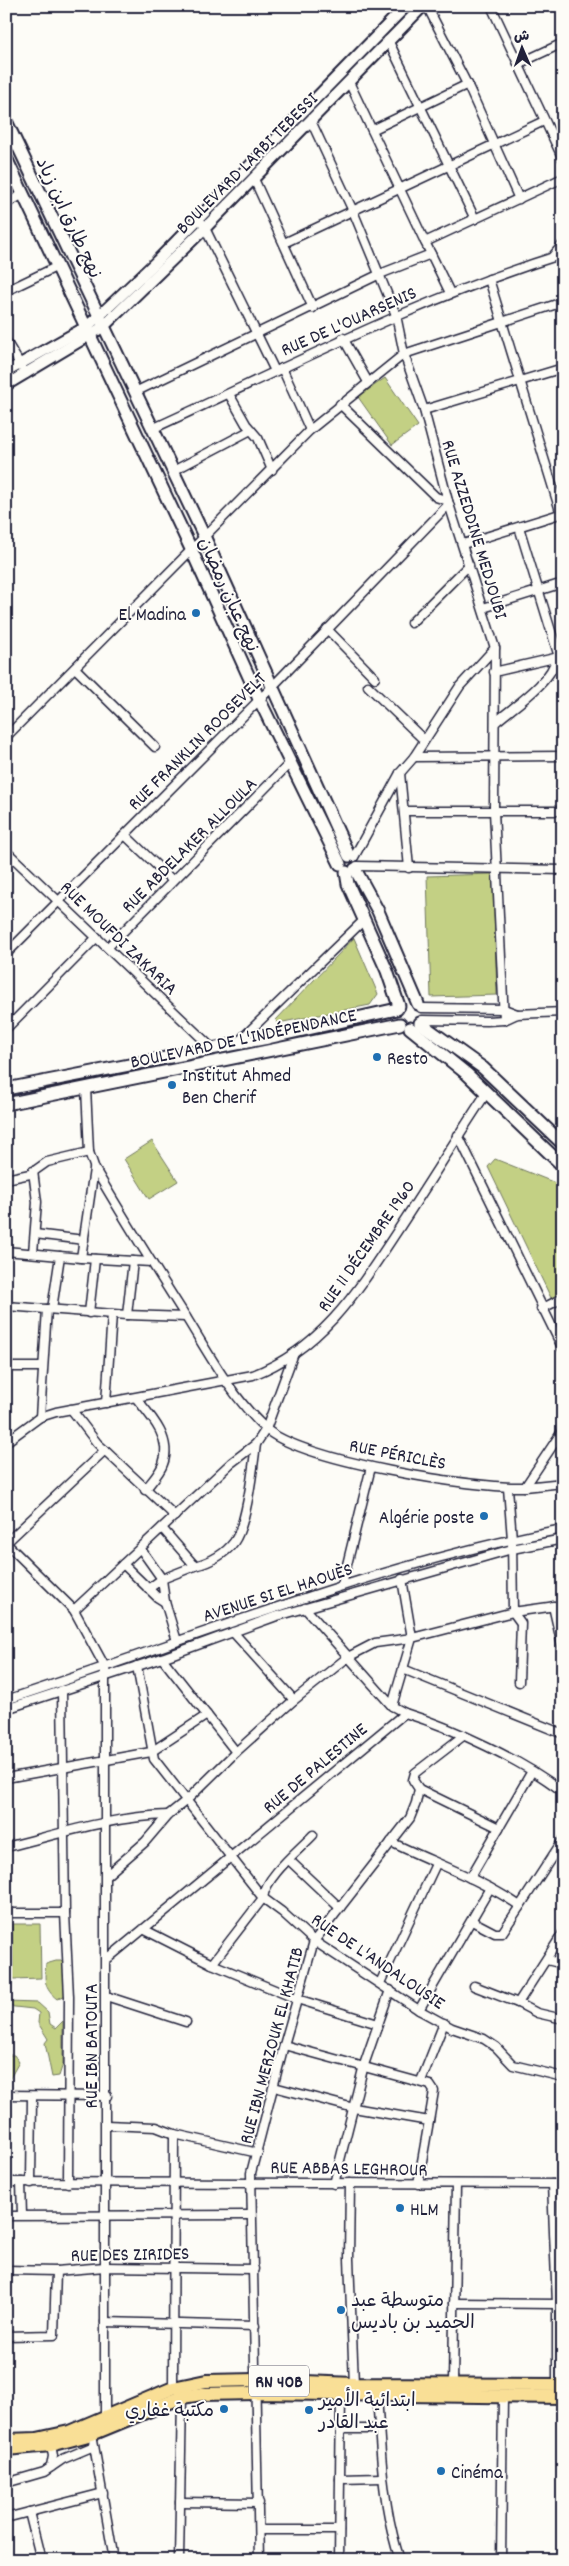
<svg xmlns="http://www.w3.org/2000/svg" width="569" height="2566" font-family="Dekko,'Playpen Sans Arabic',sans-serif">
	<rect width="100%" height="100%" fill="#fdfcf7"/>
	<filter id="ink" filterUnits="userSpaceOnUse"><feTurbulence type="fractalNoise" baseFrequency=".02" numOctaves="2"/><feDisplacementMap in="SourceGraphic" scale="10" xChannelSelector="R" yChannelSelector="G"/><feConvolveMatrix kernelMatrix="1 2 1 2 8 2 1 2 1" color-interpolation-filters="sRGB"/></filter>
	<g filter="url(#ink)">
		<g fill="#c3d084" stroke="#727960">
			<polygon points="385,378 418,426 392,445 358,397"/>
			<polygon points="493,874 497,995 431,997 427,876"/>
			<polygon points="354,938 378,994 370,1005 278,1023 276,1020"/>
			<polygon points="152,1141 178,1181 149,1199 124,1159"/>
			<polygon points="495,1159 563,1186 563,1292 551,1298 488,1167"/>
			<polygon points="12,1924 40,1924 41,1978 13,1979"/>
			<path d="M56 1961H62L67 1977 66 1995 57 1999C44 1989 44 1979 46 1964Z"/>
			<polygon points="6,2002 38,2003 48,2012 50,2024 56,2028 63,2021 63,2064 59,2076 52,2077 45,2043 48,2039 38,2023 39,2013 33,2009 6,2006"/>
			<polygon points="6,2055 14,2055 19,2062 9,2080 6,2079"/>
		</g>
		<g fill="none" stroke-linecap="round" stroke-linejoin="round">
			<defs>
				<g id="minor">
					<polyline points="427,6 469,88 519,199"/>
					<polyline points="491,6 563,159"/>
					<polyline points="388,40 475,219"/>
					<polyline points="518,64 563,43"/>
					<polyline points="349,82 425,242"/>
					<polyline points="311,121 353,211 396,315 404,354 424,410 448,501 495,648 494,811 504,1020"/>
					<polyline points="372,130 468,84"/>
					<polyline points="254,179 313,308"/>
					<polyline points="6,204 23,194"/>
					<polyline points="203,224 275,371"/>
					<polyline points="284,243 544,121"/>
					<polyline points="431,254 450,293"/>
					<polyline points="553,256 563,244"/>
					<polyline points="489,279 561,514"/>
					<polyline points="6,291 58,266"/>
					<polyline points="343,338 368,382"/>
					<polyline points="6,341 26,374"/>
					<polyline points="282,368 310,430"/>
					<polyline points="135,392 380,274 431,254 425,242 563,178"/>
					<polyline points="229,394 246,424 258,438 272,470"/>
					<polyline points="340,404 436,497 448,501"/>
					<polyline points="424,410 563,368"/>
					<path d="M152 429C290 366 418 299 563 254"/>
					<polyline points="173,471 251,430"/>
					<polyline points="519,527 559,657 563,656"/>
					<polyline points="463,544 563,513"/>
					<polyline points="483,608 563,583"/>
					<polyline points="411,623 469,565"/>
					<polyline points="327,629 375,678"/>
					<polyline points="75,668 155,747"/>
					<polyline points="494,672 559,657 563,672"/>
					<polyline points="368,686 424,740"/>
					<path d="M496 722C513 707 553 681 556 658"/>
					<polyline points="6,737 310,430 404,354 563,302"/>
					<polyline points="414,757 563,756"/>
					<polyline points="400,773 409,868"/>
					<polyline points="405,811 563,811"/>
					<polyline points="125,835 173,881"/>
					<polyline points="6,851 211,1047"/>
					<polyline points="354,857 400,773 414,757 460,686 495,648"/>
					<polyline points="357,866 563,870"/>
					<polyline points="108,947 290,763"/>
					<polyline points="6,954 271,688 449,504"/>
					<polyline points="421,1008 504,1009 517,1014"/>
					<polyline points="422,1020 487,1021 504,1020 517,1014 563,1012"/>
					<polyline points="6,1029 97,937"/>
					<polyline points="236,1044 364,920"/>
					<path d="M86 1088 89 1152 95 1169C124 1219 155 1268 186 1317 210 1356 232 1397 265 1428 300 1461 475 1489 525 1487L563 1430"/>
					<polyline points="458,1135 563,1349"/>
					<polyline points="6,1179 30,1174 47,1162 89,1152"/>
					<polyline points="35,1234 84,1240"/>
					<polyline points="6,1251 81,1258 94,1169"/>
					<polyline points="33,1253 37,1202 33,1171"/>
					<polyline points="81,1258 151,1262"/>
					<polyline points="6,1306 127,1315 186,1317"/>
					<polyline points="52,1309 60,1256"/>
					<polyline points="541,1309 563,1298"/>
					<polyline points="89,1313 95,1259"/>
					<polyline points="127,1315 133,1261"/>
					<polyline points="6,1367 42,1367"/>
					<path d="M136 1398C150 1415 173 1439 163 1464 160 1473 151 1482 145 1490"/>
					<polyline points="106,1403 112,1314"/>
					<polyline points="71,1409 97,1443 175,1516"/>
					<polyline points="40,1417 47,1309"/>
					<path d="M6 1442 40 1417 56 1412 253 1375C322 1348 357 1292 396 1233 427 1186 456 1139 487 1092"/>
					<polyline points="525,1487 563,1483"/>
					<polyline points="508,1488 512,1539 513,1612 521,1623 519,1682"/>
					<path d="M162 1528 195 1566C210 1562 225 1554 234 1542 247 1524 253 1467 256 1444"/>
					<polyline points="6,1543 74,1610 105,1667 105,2416"/>
					<polyline points="6,1543 105,1450"/>
					<polyline points="140,1548 162,1579 165,1602 177,1641"/>
					<polyline points="123,1564 157,1597 165,1602"/>
					<polyline points="342,1585 371,1467"/>
					<polyline points="148,1589 162,1579 195,1566"/>
					<polyline points="553,1606 563,1650"/>
					<polyline points="305,1608 392,1706"/>
					<polyline points="74,1610 231,1463 256,1444 266,1429 294,1353"/>
					<polyline points="233,1632 294,1700"/>
					<polyline points="162,1658 236,1752"/>
					<polyline points="137,1666 154,1759 263,1898 282,1912 314,1941 419,2010 452,2028 484,2039 496,2047 513,2065 563,2077"/>
					<polyline points="403,1669 563,1734"/>
					<polyline points="62,1690 65,1913 69,1997 68,2183"/>
					<path d="M6 1700C191 1640 371 1565 563 1529"/>
					<polyline points="6,1709 162,1658 274,1617 512,1549 563,1539"/>
					<polyline points="405,1713 392,1706 412,1638 513,1612 563,1605"/>
					<polyline points="6,1778 151,1752 207,1715"/>
					<polyline points="419,1789 499,1828"/>
					<path d="M391 1842C434 1863 481 1879 520 1906L563 1840"/>
					<path d="M6 1847C59 1834 114 1816 168 1815"/>
					<polyline points="289,1860 340,1908"/>
					<polyline points="107,1875 145,1842 168,1815 188,1799 236,1752 294,1700 348,1657 375,1643 412,1638 402,1579"/>
					<polyline points="470,1878 532,1771"/>
					<polyline points="6,1913 65,1913"/>
					<polyline points="472,1921 495,1933 502,1933 520,1906"/>
					<polyline points="145,1930 212,1964 297,1999 378,2024"/>
					<polyline points="563,1933 518,2003 537,2013 563,2019"/>
					<path d="M106 1960 405 1713C453 1728 524 1761 563 1792"/>
					<polyline points="547,1960 563,1964"/>
					<path d="M212 1964 263 1898C265 1877 299 1850 313 1835"/>
					<polyline points="380,1983 436,1864"/>
					<polyline points="474,1986 518,2003"/>
					<polyline points="106,1996 186,2022"/>
					<polyline points="419,2010 490,1888"/>
					<polyline points="284,2045 430,2085 434,2091 429,2121"/>
					<polyline points="421,2081 444,2023"/>
					<polyline points="274,2087 354,2108 429,2121 418,2184"/>
					<polyline points="6,2095 107,2096"/>
					<polyline points="106,2125 156,2127 174,2134 258,2153"/>
					<polyline points="6,2182 563,2184"/>
					<polyline points="21,2182 22,2215"/>
					<polyline points="31,2183 32,2096"/>
					<polyline points="350,2183 349,2259 354,2384"/>
					<polyline points="334,2184 364,2065 390,1990"/>
					<polyline points="552,2184 557,2304 557,2387"/>
					<polyline points="6,2216 251,2215"/>
					<polyline points="6,2270 56,2271 105,2267 254,2269"/>
					<polyline points="454,2303 557,2304"/>
					<polyline points="105,2322 255,2326"/>
					<polyline points="6,2336 54,2335 56,2271"/>
					<polyline points="453,2384 456,2184"/>
					<polyline points="173,2388 174,2134"/>
					<path d="M377 2395C381 2452 382 2506 400 2560"/>
					<polyline points="340,2429 379,2429"/>
					<polyline points="92,2434 114,2560"/>
					<polyline points="51,2445 53,2456 51,2467"/>
					<polyline points="340,2479 382,2478"/>
					<polyline points="6,2483 44,2472 63,2459 94,2446"/>
					<polyline points="180,2502 259,2503"/>
					<polyline points="29,2512 41,2560"/>
					<polyline points="6,2518 103,2493"/>
					<polyline points="259,2530 339,2530"/>
					<polyline points="179,2560 182,2397"/>
					<polyline points="259,2560 251,2173 284,2045 314,1941 410,1818 416,1803 419,1789 413,1780 415,1773 463,1736"/>
					<polyline points="339,2560 341,2395"/>
					<polyline points="501,2560 503,2397"/>
				</g>
				<g id="tertiary">
					<polyline points="6,372 86,327 98,317 157,261 406,6"/>
					<polyline points="6,385 103,327 206,227 423,6"/>
				</g>
				<g id="secondary">
					<polyline points="6,121 204,536 349,856"/>
					<polyline points="6,158 191,549 259,699 340,864"/>
					<polyline points="355,869 378,911 418,1004"/>
					<polyline points="346,872 348,884 387,971 399,1006"/>
					<polyline points="420,1023 483,1068 563,1144"/>
					<polyline points="410,1028 467,1074 563,1166"/>
					<polyline points="6,1089 268,1038 397,1009"/>
					<polyline points="6,1104 400,1024"/>
				</g>
				<g id="primary">
					<polyline points="6,2440 37,2439 69,2432 173,2388 206,2381 256,2380 354,2384 563,2385"/>
					<polyline points="6,2449 51,2445 92,2434 182,2397 202,2394 257,2393 563,2397"/>
				</g>
			</defs>
			<use href="#minor" stroke="#22223b" stroke-width="11"/>
			<use href="#tertiary" stroke="#22223b" stroke-width="14"/>
			<use href="#secondary" stroke="#22223b" stroke-width="15"/>
			<use href="#primary" stroke="#22223b" stroke-width="16"/>
			<use href="#minor" stroke="#fdfcf7" stroke-width="8"/>
			<use href="#tertiary" stroke="#fdfcf7" stroke-width="10"/>
			<use href="#secondary" stroke="#fdfcf7" stroke-width="11"/>
			<use href="#primary" stroke="#f9df96" stroke-width="12"/>
		</g>
	</g>
	<g fill="#1f6fb2" stroke="#fdfcf7" stroke-width="2">
		<circle cx="196" cy="613" r="5"/>
		<circle cx="377" cy="1057" r="5"/>
		<circle cx="172" cy="1085" r="5"/>
		<circle cx="484" cy="1516" r="5"/>
		<circle cx="400" cy="2208" r="5"/>
		<circle cx="341" cy="2310" r="5"/>
		<circle cx="224" cy="2409" r="5"/>
		<circle cx="309" cy="2410" r="5"/>
		<circle cx="441" cy="2471" r="5"/>
	</g>
	<g text-anchor="middle" stroke-width="4" stroke-linejoin="round" paint-order="stroke">
		<rect fill="#fdfcf7" stroke="#646373" stroke-width="1" x="249" y="2365.5" width="60" height="31" rx="4"/>
		<g font-size="18" font-weight="bold" fill="#22223b">
			<text x="279" y="2387">RN 40B</text>
		</g>
		<g font-size="19" fill="#22223b" stroke="#fdfcf7">
			<text transform="translate(246 162) rotate(-45)" y="7">BOULEVARD LARBI TEBESSI</text>
			<text transform="translate(70 217) rotate(65)" y="7">نهج طارق ابن زياد</text>
			<text transform="translate(348 320) rotate(-24)" y="7">RUE DE L'OUARSENIS</text>
			<text transform="translate(476 529) rotate(73)" y="7">RUE AZZEDDINE MEDJOUBI</text>
			<text transform="translate(230 594) rotate(66)" y="7">نهج عبان رمضان</text>
			<text transform="translate(196 740) rotate(-45)" y="7">RUE FRANKLIN ROOSEVELT</text>
			<text transform="translate(188 844) rotate(-45)" y="7">RUE ABDELAKER ALLOULA</text>
			<text transform="translate(120 937) rotate(44)" y="7">RUE MOUFDI ZAKARIA</text>
			<text transform="translate(243 1037) rotate(-12)" y="7">BOULEVARD DE L'INDÉPENDANCE</text>
			<text transform="translate(365 1245) rotate(-55)" y="7">RUE 11 DÉCEMBRE 1960</text>
			<text transform="translate(398 1453) rotate(11)" y="7">RUE PÉRICLÈS</text>
			<text transform="translate(277 1591) rotate(-18)" y="7">AVENUE SI EL HAOUÈS</text>
			<text transform="translate(314 1767) rotate(-40)" y="7">RUE DE PALESTINE</text>
			<text transform="translate(379 1960) rotate(34)" y="7">RUE DE L'ANDALOUSIE</text>
			<text transform="translate(270 2045) rotate(-75)" y="7">RUE IBN MERZOUK EL KHATIB</text>
			<text transform="translate(90 2046) rotate(-90)" y="7">RUE IBN BATOUTA</text>
			<text transform="translate(349 2167) rotate(1)" y="7">RUE ABBAS LEGHROUR</text>
			<text transform="translate(130 2253) rotate(-1)" y="7">RUE DES ZIRIDES</text>
		</g>
		<g font-size="19" fill="#22223b" stroke="#fdfcf7" text-anchor="start">
			<text x="186" y="620" text-anchor="end">El Madina</text>
			<text x="387" y="1064">Resto</text>
			<text x="182" y="1081">Institut Ahmed<tspan x="182" dy="22">Ben Cherif</tspan></text>
			<text x="474" y="1523" text-anchor="end">Algérie poste</text>
			<text x="410" y="2215">HLM</text>
			<text x="351" y="2306">متوسطة عبد<tspan x="351" dy="22">الحميد بن باديس</tspan></text>
			<text x="319" y="2406">ابتدائية الأمير<tspan x="319" dy="22">عبد القادر</tspan></text>
			<text x="214" y="2416" text-anchor="end">مكتبة غفاري</text>
			<text x="451" y="2478">Cinéma</text>
		</g>
	</g>
	<rect width="569" height="2566" fill="none" stroke="#fdfcf7" stroke-width="25"/>
	<rect x="12" y="12" width="544" height="2541" fill="none" stroke="#22223b" stroke-width="2" filter="url(#ink)"/>
	<g transform="translate(522 48) rotate(358)" stroke="#fdfcf7" stroke-width="4" paint-order="stroke">
	<path d="M0-4L9 19L0 12L-9 19Z" fill="#22223b"/>
	<text y="-8" font-size="14" font-weight="bold" text-anchor="middle" fill="#22223b">ش</text>
	</g>
</svg>
